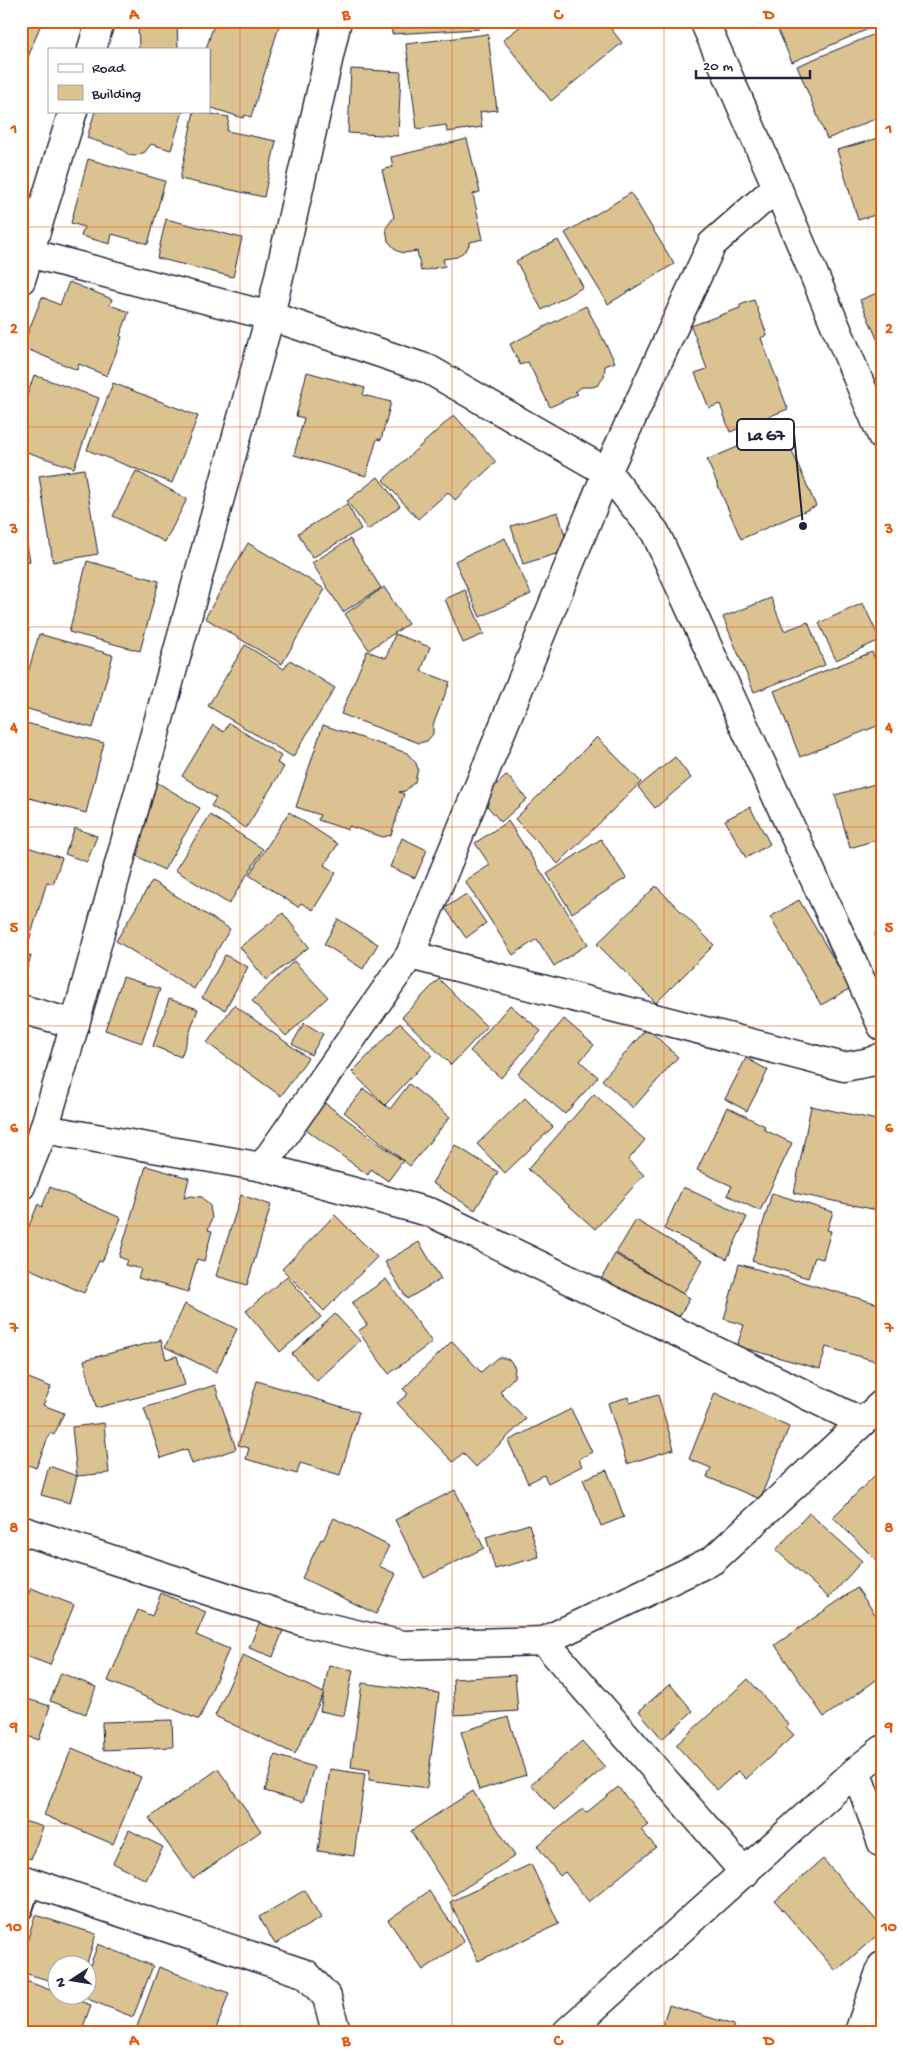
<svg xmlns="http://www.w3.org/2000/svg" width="903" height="2053" font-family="'Gochi Hand',sans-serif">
	<rect width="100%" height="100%" fill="#fff"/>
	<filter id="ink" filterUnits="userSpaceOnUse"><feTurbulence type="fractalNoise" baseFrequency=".02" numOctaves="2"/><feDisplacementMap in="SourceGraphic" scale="10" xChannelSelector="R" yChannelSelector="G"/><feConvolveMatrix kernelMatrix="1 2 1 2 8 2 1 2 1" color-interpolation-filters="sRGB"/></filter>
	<g filter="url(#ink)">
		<g fill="#dac291" stroke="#22223b">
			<polygon points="21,21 42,21 27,60 21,57"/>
			<polygon points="138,21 177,21 178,49 139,49"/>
			<polygon points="215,21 275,21 280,23 251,117 245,115 243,118 209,107 209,49 206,49"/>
			<polygon points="391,21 478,21 479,29 392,34"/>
			<polygon points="527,21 605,21 622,43 551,101 503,40"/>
			<polygon points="774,21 870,21 873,27 792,62"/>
			<polygon points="880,32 882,116 827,139 797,66"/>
			<polygon points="488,34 497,110 480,112 482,127 447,132 446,125 417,129 406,44"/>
			<polygon points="351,69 401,72 398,136 348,133"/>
			<polygon points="95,111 183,111 171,150 151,144 145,152 135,156 129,155 121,149 87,138"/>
			<polygon points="194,111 229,117 227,131 276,141 264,197 180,179"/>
			<polygon points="882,137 882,213 858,220 837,150"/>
			<polygon points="467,139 480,192 473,194 483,239 470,242 467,249 457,257 443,259 445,266 421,271 417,251 404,253 397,251 388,241 386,228 394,217 382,170 393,167 391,157"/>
			<polygon points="88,159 165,181 148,244 112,234 110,244 81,236 84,227 71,223"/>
			<polygon points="631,193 674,264 608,304 565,233"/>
			<polygon points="166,219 242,238 233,277 157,258"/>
			<polygon points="882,231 882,249 876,233"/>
			<polygon points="558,240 583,287 542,310 516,261"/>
			<polygon points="69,282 112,299 110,305 129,312 120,336 122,337 107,376 79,364 77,370 22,347 42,297 60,305"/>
			<polygon points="882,291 882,350 860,300"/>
			<polygon points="754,300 767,335 761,338 788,409 730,432 720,404 709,408 695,373 707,369 691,326 740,308 740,305"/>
			<polygon points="586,306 615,362 605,366 604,377 598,385 593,387 582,387 575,391 578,394 550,407 528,362 520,365 510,344"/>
			<polygon points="307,372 365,388 363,395 391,402 381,440 377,439 366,476 294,455 304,418 296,416"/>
			<polygon points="34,375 99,398 74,468 21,450 21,413"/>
			<polygon points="113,383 198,416 172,483 87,450"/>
			<polygon points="454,415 496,462 455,500 448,492 418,519 383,480"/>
			<polygon points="782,428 816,506 741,539 707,460"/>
			<polygon points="84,469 98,554 53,562 39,476"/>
			<polygon points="25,471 31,507 21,509 21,472"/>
			<polygon points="136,471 187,499 165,542 113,516"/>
			<polygon points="378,477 400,506 368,530 347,501"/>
			<polygon points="347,504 361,529 312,558 298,533"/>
			<polygon points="21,509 30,561 22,563 24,572 21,573"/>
			<polygon points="558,512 569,550 523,564 511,526"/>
			<polygon points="505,538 531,594 480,617 455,561"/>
			<polygon points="350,539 381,588 343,612 312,563"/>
			<polygon points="248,543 325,589 282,664 205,618"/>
			<polygon points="87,561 159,581 140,651 69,632"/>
			<polygon points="384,587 408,624 369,650 345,614"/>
			<polygon points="465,590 484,634 463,643 445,599"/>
			<polygon points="771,598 784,631 808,622 825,665 754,692 723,617"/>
			<polygon points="863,603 880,640 836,660 819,623"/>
			<polygon points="21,627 29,629 21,654"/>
			<polygon points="39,634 113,655 93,728 21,707 21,697"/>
			<polygon points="395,634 430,647 421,671 450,682 433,725 433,734 427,741 419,743 341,714 367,651 386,658"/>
			<polygon points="245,645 284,669 290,660 335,688 293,757 208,706"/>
			<polygon points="872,652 882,676 882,724 800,757 774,691"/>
			<polygon points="26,723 104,743 86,813 22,796 28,773 21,771 21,741"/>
			<polygon points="229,723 281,756 277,763 284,767 246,828 211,806 216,798 182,776 213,725 224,732"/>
			<polygon points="323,725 407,753 416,763 418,769 415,782 405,791 399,792 404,794 391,835 383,837 349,826 348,830 318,820 320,815 296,807"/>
			<polygon points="597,737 641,782 558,864 515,819"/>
			<polygon points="675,757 691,778 655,808 638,787"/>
			<polygon points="507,775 527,799 501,822 481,799"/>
			<polygon points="155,781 200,808 164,870 133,854"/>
			<polygon points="882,782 882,838 850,848 835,795"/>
			<polygon points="750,807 770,844 746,858 725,820"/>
			<polygon points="289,812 338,844 324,865 336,873 313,910 301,903 298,907 249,875"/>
			<polygon points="210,815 263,849 229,904 175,870"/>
			<polygon points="508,821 588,944 554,966 537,939 513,955 465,881 490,865 475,843"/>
			<polygon points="75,828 97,836 87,862 65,854"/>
			<polygon points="402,838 427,850 415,878 390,867"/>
			<polygon points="601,839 626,878 572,913 547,874"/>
			<polygon points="21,845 62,858 53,884 47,882 25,954 31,956 23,983 21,983"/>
			<polygon points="152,881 230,929 194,989 116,941"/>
			<polygon points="656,886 714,945 656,1003 597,944"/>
			<polygon points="466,894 486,923 466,938 445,908"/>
			<polygon points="799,900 851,988 821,1005 770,917"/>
			<polygon points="283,913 309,947 266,980 240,947"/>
			<polygon points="338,919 378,944 363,969 324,944"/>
			<polygon points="882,923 882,946 878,943 875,935 877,927"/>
			<polygon points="225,955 248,967 225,1010 202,998"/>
			<polygon points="294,961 328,997 286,1036 252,1001"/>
			<polygon points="123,977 160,989 142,1043 105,1030"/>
			<polygon points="439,979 487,1027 451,1065 402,1017"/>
			<polygon points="169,999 198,1009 181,1057 153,1046"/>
			<polygon points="234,1005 308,1058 281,1096 207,1043"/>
			<polygon points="510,1005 541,1031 501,1078 470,1051"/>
			<polygon points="564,1019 594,1045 580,1061 598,1077 565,1114 518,1074"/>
			<polygon points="304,1023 323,1034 311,1055 292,1044"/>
			<polygon points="400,1023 432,1055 385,1105 352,1072"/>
			<polygon points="647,1028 678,1057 633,1108 602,1080"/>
			<polygon points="746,1058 768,1070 747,1111 725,1099"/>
			<polygon points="409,1084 450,1117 410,1166 344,1112 364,1089 390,1109"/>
			<polygon points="594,1094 645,1140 628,1160 644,1175 595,1229 528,1169"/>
			<polygon points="525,1098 553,1127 505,1173 477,1144"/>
			<polygon points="322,1101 403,1161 388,1181 371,1169 368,1175 303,1127"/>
			<polygon points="811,1106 882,1121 882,1211 794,1193"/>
			<polygon points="727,1107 765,1126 763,1129 792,1143 760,1211 727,1195 732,1186 697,1170"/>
			<polygon points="455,1145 498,1172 475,1210 432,1183"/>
			<polygon points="146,1166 189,1178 184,1198 190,1196 202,1197 210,1206 212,1218 208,1230 212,1231 204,1261 197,1259 188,1292 138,1278 141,1269 125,1265 127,1260 119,1257"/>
			<polygon points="50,1187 121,1218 102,1262 99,1261 84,1293 21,1265 21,1256 28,1242 23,1240 38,1204 42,1207"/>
			<polygon points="683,1187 747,1217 727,1259 664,1229"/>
			<polygon points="772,1193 833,1212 827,1230 831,1231 823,1259 815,1257 808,1278 752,1261"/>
			<polygon points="241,1195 271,1205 247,1285 216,1276"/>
			<polygon points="335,1215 377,1257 324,1311 282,1269"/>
			<polygon points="636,1220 703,1260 683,1294 616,1253"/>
			<polygon points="419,1242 441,1279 407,1299 385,1262"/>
			<polygon points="615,1254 690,1298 673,1327 599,1283"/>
			<polygon points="739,1264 882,1305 882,1341 876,1361 826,1347 820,1369 737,1346 744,1325 724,1319"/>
			<polygon points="287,1276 321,1317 280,1352 246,1311"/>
			<polygon points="386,1279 432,1342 389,1374 358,1331 367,1325 352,1303"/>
			<polygon points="185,1304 237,1329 216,1372 165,1347"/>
			<polygon points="335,1314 360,1341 317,1381 292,1354"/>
			<polygon points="161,1340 166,1359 177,1356 185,1385 96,1408 84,1360"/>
			<polygon points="452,1341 481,1372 497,1358 501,1357 510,1360 515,1368 514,1377 500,1392 526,1419 476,1467 463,1453 453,1462 397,1403 408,1394 403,1389"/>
			<polygon points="21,1375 51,1387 43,1405 64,1413 54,1435 50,1433 36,1468 21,1462"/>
			<polygon points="257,1381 359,1412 340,1475 300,1463 297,1474 246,1459 249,1448 238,1445"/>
			<polygon points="215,1385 236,1449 192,1464 187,1449 161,1458 144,1408"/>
			<polygon points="715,1393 789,1427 760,1499 707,1477 711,1468 689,1459"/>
			<polygon points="658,1395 674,1449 627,1464 608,1403 628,1397 630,1403"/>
			<polygon points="571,1409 592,1452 579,1459 582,1466 548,1483 544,1475 528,1483 508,1441"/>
			<polygon points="104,1423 109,1473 77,1476 72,1427"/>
			<polygon points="49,1466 77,1476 70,1503 41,1495"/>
			<polygon points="882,1468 882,1566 833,1517"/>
			<polygon points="607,1470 624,1517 601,1526 583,1479"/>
			<polygon points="455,1490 484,1548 424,1578 395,1520"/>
			<polygon points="809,1513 862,1561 829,1598 776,1550"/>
			<polygon points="334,1518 389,1546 379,1566 396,1574 376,1614 302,1578 321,1539 323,1540"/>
			<polygon points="529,1524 539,1557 495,1569 486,1537"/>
			<polygon points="31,1588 74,1605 50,1665 21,1654 21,1612"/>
			<polygon points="857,1588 882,1624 882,1676 824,1717 775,1645"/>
			<polygon points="161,1593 206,1612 196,1635 229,1649 199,1720 108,1681 138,1610 152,1616"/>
			<polygon points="882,1593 882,1612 873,1600"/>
			<polygon points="262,1616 285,1625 273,1657 249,1648"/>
			<polygon points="243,1655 324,1693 295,1754 215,1716"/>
			<polygon points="329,1665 353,1670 344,1716 320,1711"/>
			<polygon points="61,1673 96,1687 86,1714 50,1701"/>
			<polygon points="515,1675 518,1711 455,1715 453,1679"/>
			<polygon points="748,1679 789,1725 786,1727 794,1735 746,1779 738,1771 717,1790 676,1745"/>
			<polygon points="362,1683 439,1693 427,1788 369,1780 370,1770 351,1767"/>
			<polygon points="670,1684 693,1711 662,1739 639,1711"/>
			<polygon points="21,1697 50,1706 39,1740 21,1734"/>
			<polygon points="508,1717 526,1775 479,1790 461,1732"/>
			<polygon points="172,1720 173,1747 103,1750 102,1722"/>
			<polygon points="582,1741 605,1767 554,1810 531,1784"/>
			<polygon points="72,1748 141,1777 113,1844 44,1815"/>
			<polygon points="275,1755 314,1767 303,1802 265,1791"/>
			<polygon points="218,1769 261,1831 193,1879 149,1818"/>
			<polygon points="330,1769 365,1774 354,1856 318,1851"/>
			<polygon points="618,1787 649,1825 641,1830 656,1847 589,1902 565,1872 560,1876 537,1846 583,1809 586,1813"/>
			<polygon points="473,1791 515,1856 452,1896 411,1831"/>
			<polygon points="21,1820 43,1827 31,1859 21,1856"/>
			<polygon points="129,1830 163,1847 146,1880 113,1863"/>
			<polygon points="823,1859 882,1927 882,1931 836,1971 775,1901"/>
			<polygon points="531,1864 559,1924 478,1961 450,1902"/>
			<polygon points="305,1890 321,1918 275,1944 259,1917"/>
			<polygon points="429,1891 464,1942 423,1970 388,1920"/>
			<polygon points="35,1915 96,1934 86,1966 58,1966 58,1983 21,1972 21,1961"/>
			<polygon points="98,1944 153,1966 133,2017 80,1996 88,1996 88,1971"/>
			<polygon points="159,1967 229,1993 215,2032 135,2032"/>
			<polygon points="21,1979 58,1993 58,1996 64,1996 91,2005 81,2032 21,2032"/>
			<polygon points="669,2005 734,2025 732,2032 660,2032"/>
		</g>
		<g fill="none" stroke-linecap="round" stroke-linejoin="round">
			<defs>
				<polyline id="service" points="21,1909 30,1882"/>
				<g id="minor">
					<polyline points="92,49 100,21"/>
					<polyline points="21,251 270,316 428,369 607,472 655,532 882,1026"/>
					<polyline points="21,280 73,111"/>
					<polyline points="410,955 844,1067 870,1062 882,1057"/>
					<polyline points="21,1009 75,1024"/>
					<polyline points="44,1129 262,1167 432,1213 862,1422"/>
					<polyline points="262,1167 410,955 607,472 712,244 777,187"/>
					<polyline points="21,1186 44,1129 75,1024 270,316 337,21"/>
					<polyline points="544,1641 713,1560 882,1404"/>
					<polyline points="856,1771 882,1843"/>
					<polyline points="21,1879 306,1974 327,1997 336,2032"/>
					<polyline points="859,2032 882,1966"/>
				</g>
				<g id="tertiary">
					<polyline points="704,21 777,187 882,436"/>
					<polyline points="21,1530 304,1622 403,1645 544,1641 745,1873"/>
					<polyline points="567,2032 856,1771 882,1750"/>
				</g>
			</defs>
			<use href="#service" stroke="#22223b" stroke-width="26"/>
			<use href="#minor" stroke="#22223b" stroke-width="31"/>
			<use href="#tertiary" stroke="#22223b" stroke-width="31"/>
			<use href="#service" stroke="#fff" stroke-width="22"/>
			<use href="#minor" stroke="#fff" stroke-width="28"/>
			<use href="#tertiary" stroke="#fff" stroke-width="28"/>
		</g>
	</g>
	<path fill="none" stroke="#e8590c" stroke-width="1" stroke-opacity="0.55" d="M240 21V2032M452 21V2032M664 21V2032M21 227H882M21 427H882M21 627H882M21 827H882M21 1026H882M21 1226H882M21 1426H882M21 1626H882M21 1826H882"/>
	<path fill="none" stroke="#22223b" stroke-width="2" d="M803 526L794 434"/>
	<circle fill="#22223b" stroke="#fff" stroke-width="2" cx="803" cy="526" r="5"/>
	<rect fill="#fff" stroke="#22223b" stroke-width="2" x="737" y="419" width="57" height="31" rx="5"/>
	<g font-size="16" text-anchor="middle" font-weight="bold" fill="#22223b">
		<text x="766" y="440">La G7</text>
	</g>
	<rect width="903" height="2053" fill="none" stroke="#fff" stroke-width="55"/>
	<rect x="48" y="48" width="162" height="65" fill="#ffffff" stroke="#a7a7b1"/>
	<rect x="58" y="64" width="25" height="8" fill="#ffffff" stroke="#a7a7b1"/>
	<text x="92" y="72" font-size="15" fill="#22223b">Road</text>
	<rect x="58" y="85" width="25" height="15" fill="#dac291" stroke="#a7a7b1"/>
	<text x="92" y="98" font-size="15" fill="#22223b">Building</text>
	<g transform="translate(72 1980) rotate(258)"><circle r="24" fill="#ffffff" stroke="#a7a7b1"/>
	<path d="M0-4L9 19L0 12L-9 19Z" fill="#22223b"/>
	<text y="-8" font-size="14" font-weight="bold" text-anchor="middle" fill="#22223b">N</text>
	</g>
	<path d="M696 70v8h114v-8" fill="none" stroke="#22223b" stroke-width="2.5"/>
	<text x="703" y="70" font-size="15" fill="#22223b" stroke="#ffffff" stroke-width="4" paint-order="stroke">20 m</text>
	<rect x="28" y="28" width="848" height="1998" fill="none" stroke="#e8590c" stroke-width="2"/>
	<g font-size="16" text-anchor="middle" font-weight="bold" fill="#e8590c">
		<text x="134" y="19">A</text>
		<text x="346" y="19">B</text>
		<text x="558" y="19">C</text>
		<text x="769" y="19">D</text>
		<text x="14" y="133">1</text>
		<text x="889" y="133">1</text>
		<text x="14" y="333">2</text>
		<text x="889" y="333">2</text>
		<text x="14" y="533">3</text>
		<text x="889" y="533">3</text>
		<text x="14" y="732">4</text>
		<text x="889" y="732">4</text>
		<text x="14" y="932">5</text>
		<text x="889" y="932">5</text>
		<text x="14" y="1132">6</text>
		<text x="889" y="1132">6</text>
		<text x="14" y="1332">7</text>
		<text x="889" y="1332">7</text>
		<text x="14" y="1532">8</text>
		<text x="889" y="1532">8</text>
		<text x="14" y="1731">9</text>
		<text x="889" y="1731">9</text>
		<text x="14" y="1931">10</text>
		<text x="889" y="1931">10</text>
		<text x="134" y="2045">A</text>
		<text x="346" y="2045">B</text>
		<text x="558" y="2045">C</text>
		<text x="769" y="2045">D</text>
	</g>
</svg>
